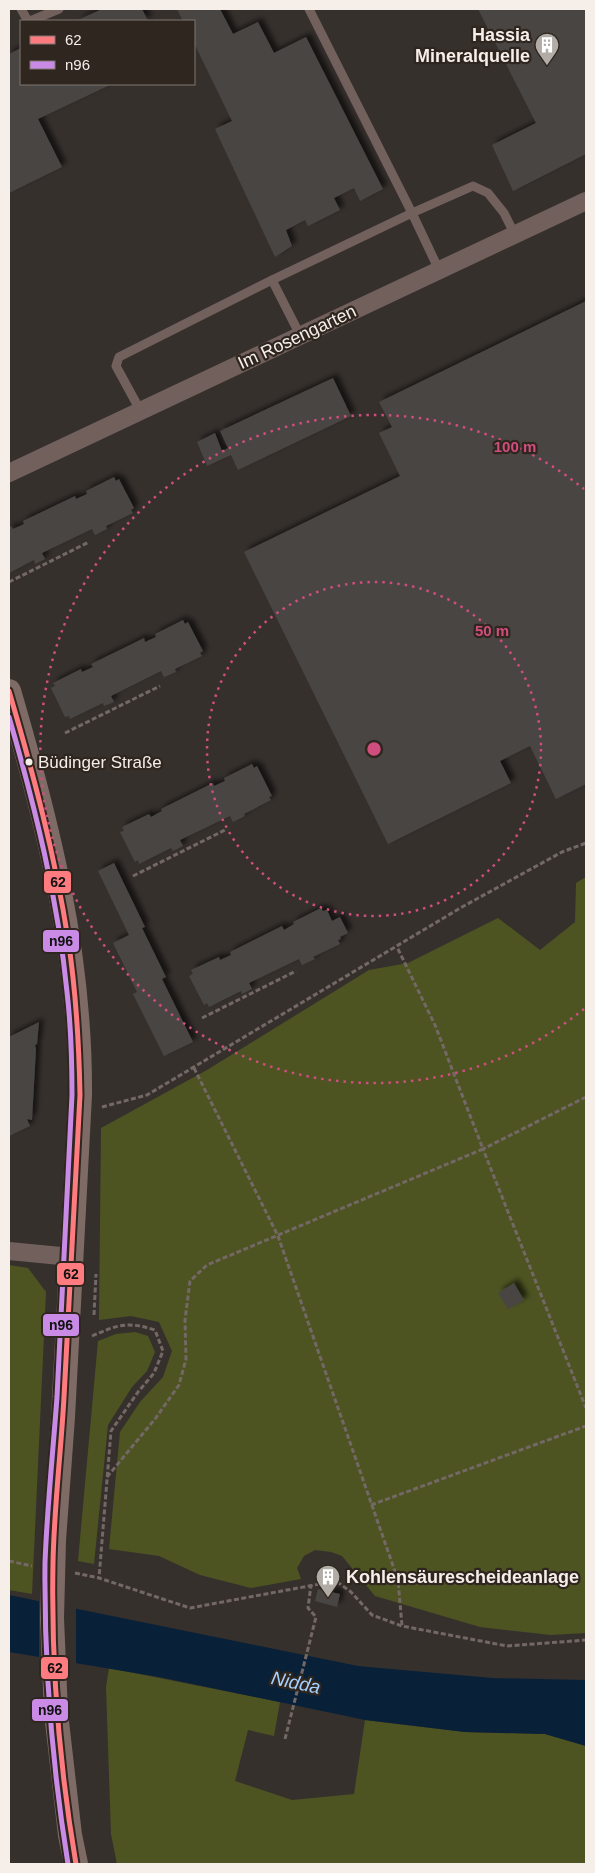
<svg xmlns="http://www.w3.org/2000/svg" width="595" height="1873" font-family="Helvetica,sans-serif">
	<defs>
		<filter id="shadow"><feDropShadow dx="4.5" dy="-4.5" stdDeviation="2.5" flood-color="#0009"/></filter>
	</defs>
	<rect width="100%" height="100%" fill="#36302d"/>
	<g fill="#4d5422">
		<polygon points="586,877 586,1633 551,1635 480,1627 375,1596 342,1556 331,1552 315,1550 304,1556 297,1568 301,1579 251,1588 200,1575 159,1556 109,1549 120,1432 140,1402 163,1377 172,1351 159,1322 131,1316 99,1320 101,1128 207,1070 369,970 408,963 498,918 540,950 575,922 576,883"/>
		<polygon points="9,1265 28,1268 46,1292 32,1594 9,1590"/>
		<polygon points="135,1332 148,1336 155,1352 147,1371 132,1387 108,1425 94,1564 78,1561 98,1341 116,1334"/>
		<polygon points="109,1668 280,1702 274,1736 248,1730 235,1781 292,1800 354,1794 365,1720 465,1732 545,1734 586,1746 586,1864 117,1864 111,1834 106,1687"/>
	</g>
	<polygon fill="#082139" points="9,1595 358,1666 492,1678 586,1680 586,1746 545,1734 465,1732 365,1720 159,1677 9,1652"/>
	<polygon fill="#36302d" points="39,1598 76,1606 76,1665 39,1659"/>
	<g fill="#4a4543" filter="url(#shadow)">
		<polygon points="102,9 142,9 148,21 76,21"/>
		<polygon points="177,9 220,9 233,34 258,22 274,53 306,37 383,189 360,201 354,188 334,198 340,210 308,226 305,220 286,230 292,246 275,257 215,129 232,121 194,43 194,21 183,21"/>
		<polygon points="478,9 586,9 586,154 513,191 492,145 536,123"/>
		<polygon points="21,48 21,84 112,84 38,119 62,167 9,193 9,54"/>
		<polygon points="586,301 586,784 556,799 530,746 500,761 511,783 388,844 244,552 400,476 379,433 392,427 379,402"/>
		<polygon points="333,378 351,416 238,470 231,455 207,466 197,442 215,433 222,451 228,448 220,431"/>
		<polygon points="114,477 116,481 119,479 134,508 131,510 133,513 106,526 107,529 95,535 92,529 42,553 45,559 35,564 34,560 9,573 9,528 11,526 13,529 24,524 23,521 75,496 76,499 87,494 86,491"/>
		<polygon points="183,620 185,624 188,622 203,651 200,653 202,656 175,669 176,672 164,677 161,671 111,696 114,702 104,706 103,703 70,719 69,716 65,717 51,688 55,686 53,683 81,669 82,672 93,667 91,664 144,638 145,642 156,637 155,634"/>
		<polygon points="252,764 254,768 257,766 272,796 269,797 271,800 244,814 245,816 233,822 230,816 180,840 183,846 173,851 171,848 139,864 138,860 135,862 120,832 124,831 122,827 149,814 151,817 162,811 161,809 213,783 214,786 225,781 224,778"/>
		<polygon points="114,863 145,927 142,928 166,977 162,979 193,1042 164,1056 133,994 137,992 113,943 129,935 98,871"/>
		<polygon points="321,908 323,911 327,910 332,921 340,917 348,933 340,937 341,939 338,940 340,944 313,957 315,959 302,965 299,959 249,983 252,989 242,994 241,991 209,1007 207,1003 204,1005 189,976 193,974 191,970 219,957 220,960 231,955 230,952 282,926 284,930 294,924 293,922"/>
		<polygon points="39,1022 37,1044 35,1045 36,1049 32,1120 27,1119 30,1126 9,1136 9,1037"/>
		<polygon points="514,1283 524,1300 508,1309 498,1293"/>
		<polygon points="318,1589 340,1594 337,1607 315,1601"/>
	</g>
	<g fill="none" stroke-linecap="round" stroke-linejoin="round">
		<g stroke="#736865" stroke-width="3" stroke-dasharray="5 2.5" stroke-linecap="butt">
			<polyline points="9,582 89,542"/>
			<polyline points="65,733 160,686"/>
			<polyline points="133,876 227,829"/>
			<polyline points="202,1018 296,971"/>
			<polyline points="194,1068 278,1236 398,1580 402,1626"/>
			<polyline points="586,1097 483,1149 586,1408"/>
			<polyline points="102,1107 147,1095 462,907 562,852 586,843"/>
			<polyline points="94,1315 96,1274"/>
			<path d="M92 1336C117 1325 127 1321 155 1330L163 1351 154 1373 138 1392 111 1431 99 1578"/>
			<polyline points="107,1477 155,1419 179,1385 186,1359 185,1320 190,1281 207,1265 483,1149 435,1025 397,947"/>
			<polyline points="371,1505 586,1426"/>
			<polyline points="9,1561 32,1566"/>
			<polyline points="75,1573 99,1578 190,1608 336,1581 351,1592 372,1615 402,1626 507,1646 586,1640"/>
			<polyline points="285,1739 316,1617 308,1608 311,1585"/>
		</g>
		<g stroke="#72605d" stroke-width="9">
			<polyline points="21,9 28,21"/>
			<polyline points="309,9 412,213 439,270"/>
			<polyline points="30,21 59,9"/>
			<polyline points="272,280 412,213 473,186 488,193 504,213 515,235"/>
			<polyline points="140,410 116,366 119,357 272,280 300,335"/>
		</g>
		<g stroke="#72605d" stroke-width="18">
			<polyline points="9,473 586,201"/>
			<polyline points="9,1251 71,1257"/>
		</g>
		<g stroke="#7f6b66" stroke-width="24">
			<path d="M9 691C48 824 81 954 80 1095L63 1417 54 1540"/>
			<polyline points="56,1713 70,1835 76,1864"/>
		</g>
		<polyline stroke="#7f6b66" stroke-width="24" points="54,1540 52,1618 56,1713"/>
		<defs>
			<path id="bus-1" d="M9 691C33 773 55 855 68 939 76 991 79 1043 80 1095 74 1196 70 1296 64 1397 61 1452 54 1508 53 1563 51 1664 59 1764 76 1864"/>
			<path id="bus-2" d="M9 717C35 807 58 899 67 992 71 1026 72 1061 72 1095 67 1196 62 1296 57 1397 53 1452 47 1508 45 1563 44 1664 52 1765 68 1864"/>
		</defs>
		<use href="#bus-1" stroke="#2f261f" stroke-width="9"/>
		<use href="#bus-2" stroke="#2f261f" stroke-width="9"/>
		<use href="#bus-1" stroke="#fe7b7f" stroke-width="5"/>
		<use href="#bus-2" stroke="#ca8be6" stroke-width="5"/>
	</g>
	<g fill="none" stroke="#cf4e7e" stroke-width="2.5" stroke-dasharray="2.5 5">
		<circle cx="374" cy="749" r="167"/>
		<path d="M584 1009A334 334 0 1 1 584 489"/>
	</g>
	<defs>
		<symbol id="building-pin" viewBox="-11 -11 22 30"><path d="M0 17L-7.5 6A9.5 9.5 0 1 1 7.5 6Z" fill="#b2aca7" stroke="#2f261f"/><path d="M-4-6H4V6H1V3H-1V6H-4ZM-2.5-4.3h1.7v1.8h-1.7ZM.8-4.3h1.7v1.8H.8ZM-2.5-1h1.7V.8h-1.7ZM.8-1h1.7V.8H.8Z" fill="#fff"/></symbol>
	</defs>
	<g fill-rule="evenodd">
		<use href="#building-pin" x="533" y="31" width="28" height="38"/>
		<use href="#building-pin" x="314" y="1563" width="28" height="38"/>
	</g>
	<circle fill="#f5eee9" stroke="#2f261f" stroke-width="2" cx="29" cy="762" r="4.5"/>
	<g text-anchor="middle" stroke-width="4.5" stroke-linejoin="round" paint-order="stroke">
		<g font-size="17" fill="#f5eee9" stroke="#2f261f" text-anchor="start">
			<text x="38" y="768">Büdinger Straße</text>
		</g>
		<g font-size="18" font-weight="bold" fill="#f5eee9" stroke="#2f261f" text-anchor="end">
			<text x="530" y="41">Hassia<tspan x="530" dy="21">Mineralquelle</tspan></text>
			<text x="346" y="1583" text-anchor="start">Kohlensäurescheideanlage</text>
		</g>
		<g font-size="18" fill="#f5eee9" stroke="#2f261f">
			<text transform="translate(297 337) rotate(-25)" y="6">Im Rosengarten</text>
		</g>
		<g font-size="19" font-style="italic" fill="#a5d1ff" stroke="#2f261f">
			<text transform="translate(296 1682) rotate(12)" y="7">Nidda</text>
		</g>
	</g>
	<circle cx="374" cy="749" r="8" fill="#cf4e7e" stroke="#2f261f" stroke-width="2.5"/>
	<g font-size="15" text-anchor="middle" font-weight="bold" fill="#cf4e7e" stroke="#2f261f" stroke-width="4.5" stroke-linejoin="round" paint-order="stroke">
		<text x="515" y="452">100 m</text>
		<text x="492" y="636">50 m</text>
	</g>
	<g stroke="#2f261f" stroke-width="2">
		<rect x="43" y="870" width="29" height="24" rx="5" fill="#fe7b7f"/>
		<rect x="42" y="929" width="38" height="24" rx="5" fill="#ca8be6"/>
		<rect x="56" y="1262" width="29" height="24" rx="5" fill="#fe7b7f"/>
		<rect x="42" y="1313" width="38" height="24" rx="5" fill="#ca8be6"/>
		<rect x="40" y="1656" width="29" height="24" rx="5" fill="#fe7b7f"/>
		<rect x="31" y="1698" width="38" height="24" rx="5" fill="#ca8be6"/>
	</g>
	<g font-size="14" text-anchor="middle" font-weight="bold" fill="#111">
		<text x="58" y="887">62</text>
		<text x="61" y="946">n96</text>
		<text x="71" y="1279">62</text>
		<text x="61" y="1330">n96</text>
		<text x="55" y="1673">62</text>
		<text x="50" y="1715">n96</text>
	</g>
	<rect width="595" height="1873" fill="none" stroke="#f5eee9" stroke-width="20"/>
	<rect x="20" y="20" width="175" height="65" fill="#2f261f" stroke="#7e7670"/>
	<rect x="30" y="36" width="25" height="8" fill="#fe7b7f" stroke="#7e7670"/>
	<text x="65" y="45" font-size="15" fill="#f5eee9">62</text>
	<rect x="30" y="61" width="25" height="8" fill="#ca8be6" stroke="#7e7670"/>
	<text x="65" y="70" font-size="15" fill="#f5eee9">n96</text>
</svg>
